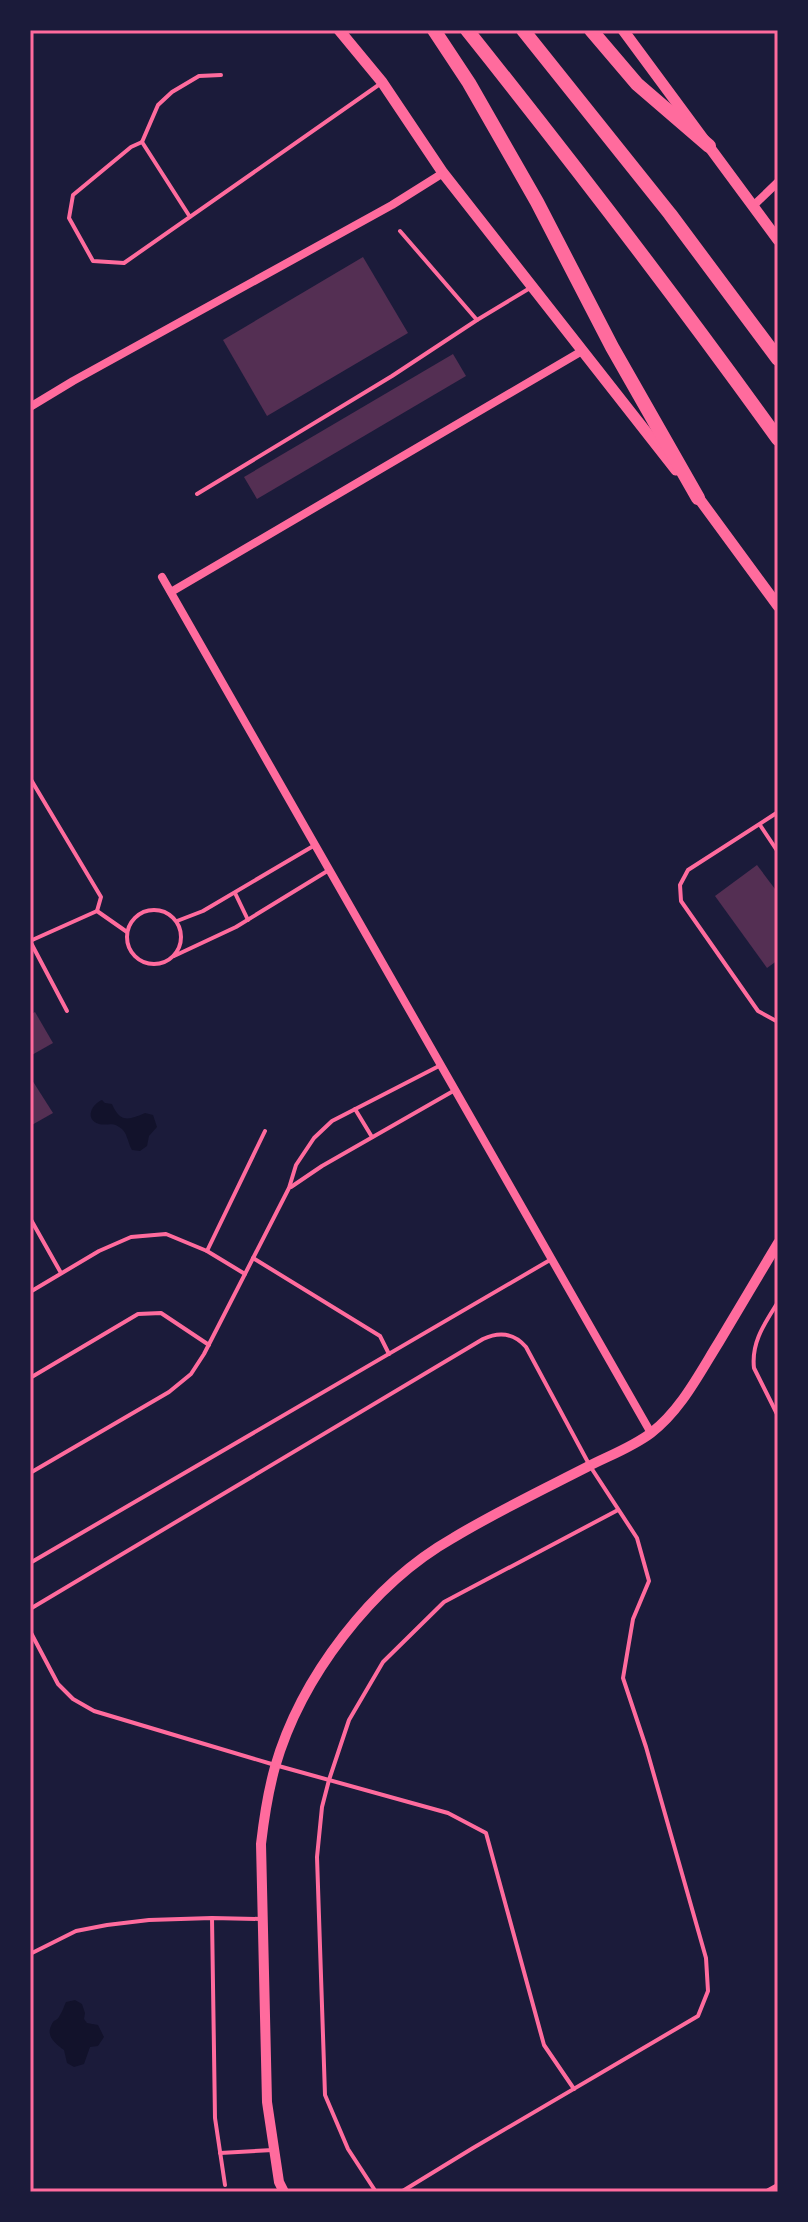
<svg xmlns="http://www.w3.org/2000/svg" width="808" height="2222" font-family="Cabin,sans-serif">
	<rect width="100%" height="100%" fill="#1b1b3a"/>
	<g fill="#12122b">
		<path d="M102 1100 105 1103 112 1104C120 1123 129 1120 145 1113L153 1115 157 1127 149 1136 147 1146 140 1151 132 1150C127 1142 128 1132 119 1127 112 1122 107 1126 99 1124 84 1119 92 1104 102 1100Z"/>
		<path d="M75 2000 82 2004 85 2013 84 2019 87 2023 98 2025 104 2037 98 2046 90 2047 84 2064 74 2067 67 2063 64 2050C56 2044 46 2037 51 2026 55 2017 56 2023 60 2015 63 2010 64 2006 66 2002Z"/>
	</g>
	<g fill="#542f53">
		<polygon points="363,257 408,333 267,416 223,340"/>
		<polygon points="453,354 466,376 257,499 244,477"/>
		<polygon points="757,865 778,893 778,960 767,968 715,896"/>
		<polygon points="35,1012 53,1043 30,1056 30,1015"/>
		<polygon points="32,1080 53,1113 30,1126 30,1081"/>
	</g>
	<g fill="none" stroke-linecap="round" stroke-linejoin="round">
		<g stroke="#ff6b9d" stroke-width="4">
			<polyline points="142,142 158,105 172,92 199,76 221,75"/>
			<polyline points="190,217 142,142 131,147 73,195 69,218 93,261 124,263 380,84"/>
			<polyline points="400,231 477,320"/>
			<polyline points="197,494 392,376 477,320 530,288"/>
			<polyline points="30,778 101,897 97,911 30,941"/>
			<polyline points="778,812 688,870 680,885 681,901 758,1011 778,1022"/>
			<polyline points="760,825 778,852"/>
			<polyline points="235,893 248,920"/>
			<circle cx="154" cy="937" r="27"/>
			<polyline points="97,911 127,932"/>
			<polyline points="177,921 203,911 315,845"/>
			<polyline points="30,941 67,1011"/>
			<polyline points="174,956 236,927 329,870"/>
			<polyline points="355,1109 372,1137"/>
			<polyline points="291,1187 322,1166 455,1090"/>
			<polyline points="30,1218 61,1273"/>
			<polyline points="207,1251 265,1131"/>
			<polyline points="253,1258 380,1336 389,1354"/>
			<polyline points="30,1292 99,1251 131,1237 166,1234 207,1251 245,1274"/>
			<path d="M778 1302C765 1323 751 1342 754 1368L778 1416"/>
			<polyline points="30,1378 138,1314 161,1313 209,1345"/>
			<polyline points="30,1473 169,1392 191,1374 204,1354 289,1188 296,1165 314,1138 332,1121 439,1066"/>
			<polyline points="30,1563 550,1260"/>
			<path d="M30 1609 483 1339C500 1331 514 1333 526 1347L590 1466 637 1538 649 1581 633 1619 623 1678 646 1747 706 1958 708 1991 698 2016 473 2148 401 2192"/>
			<polyline points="30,1631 58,1684 73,1699 94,1711 275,1765 448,1813 486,1833 544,2045 574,2089"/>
			<polyline points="212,1918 215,2118 225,2185"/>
			<polyline points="30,1954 76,1931 107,1925 149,1920 212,1918 261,1919"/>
			<polyline points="220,2153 273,2150"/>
			<polyline points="376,2192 348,2149 325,2095 317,1857 322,1807 329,1780 349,1720 383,1662 444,1602 618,1510"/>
		</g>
		<g stroke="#ff6b9d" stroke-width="8">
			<polyline points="753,206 778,182"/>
			<polyline points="30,407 73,381 392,205 443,173"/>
			<polyline points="162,577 651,1433"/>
			<polyline points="171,592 582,351"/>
			<polyline points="769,2192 778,2187"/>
		</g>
		<path stroke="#ff6b9d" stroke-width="10" d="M284 2192 279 2182 267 2102 261 1844C264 1818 268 1792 275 1767 301 1677 372 1584 453 1538 496 1512 542 1490 587 1467 608 1456 631 1448 651 1433 681 1410 699 1374 719 1342 739 1309 758 1276 778 1243"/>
		<g stroke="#ff6b9d" stroke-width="11">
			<polyline points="339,30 382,82 443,173 676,470"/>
			<polyline points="623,30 778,240"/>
			<polyline points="695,493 778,606"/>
		</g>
		<g stroke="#ff6b9d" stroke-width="14">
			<polyline points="434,30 469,83 537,202 612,347 698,498"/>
			<path d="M467 30C574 164 678 300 778 439"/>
			<polyline points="523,30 670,214 778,359"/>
			<polyline points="591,30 637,84 709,146"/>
		</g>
	</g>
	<rect width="808" height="2222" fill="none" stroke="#1b1b3a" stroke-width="64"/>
	<rect x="32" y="32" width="744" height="2158" fill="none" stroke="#ff6b9d" stroke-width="3"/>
</svg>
